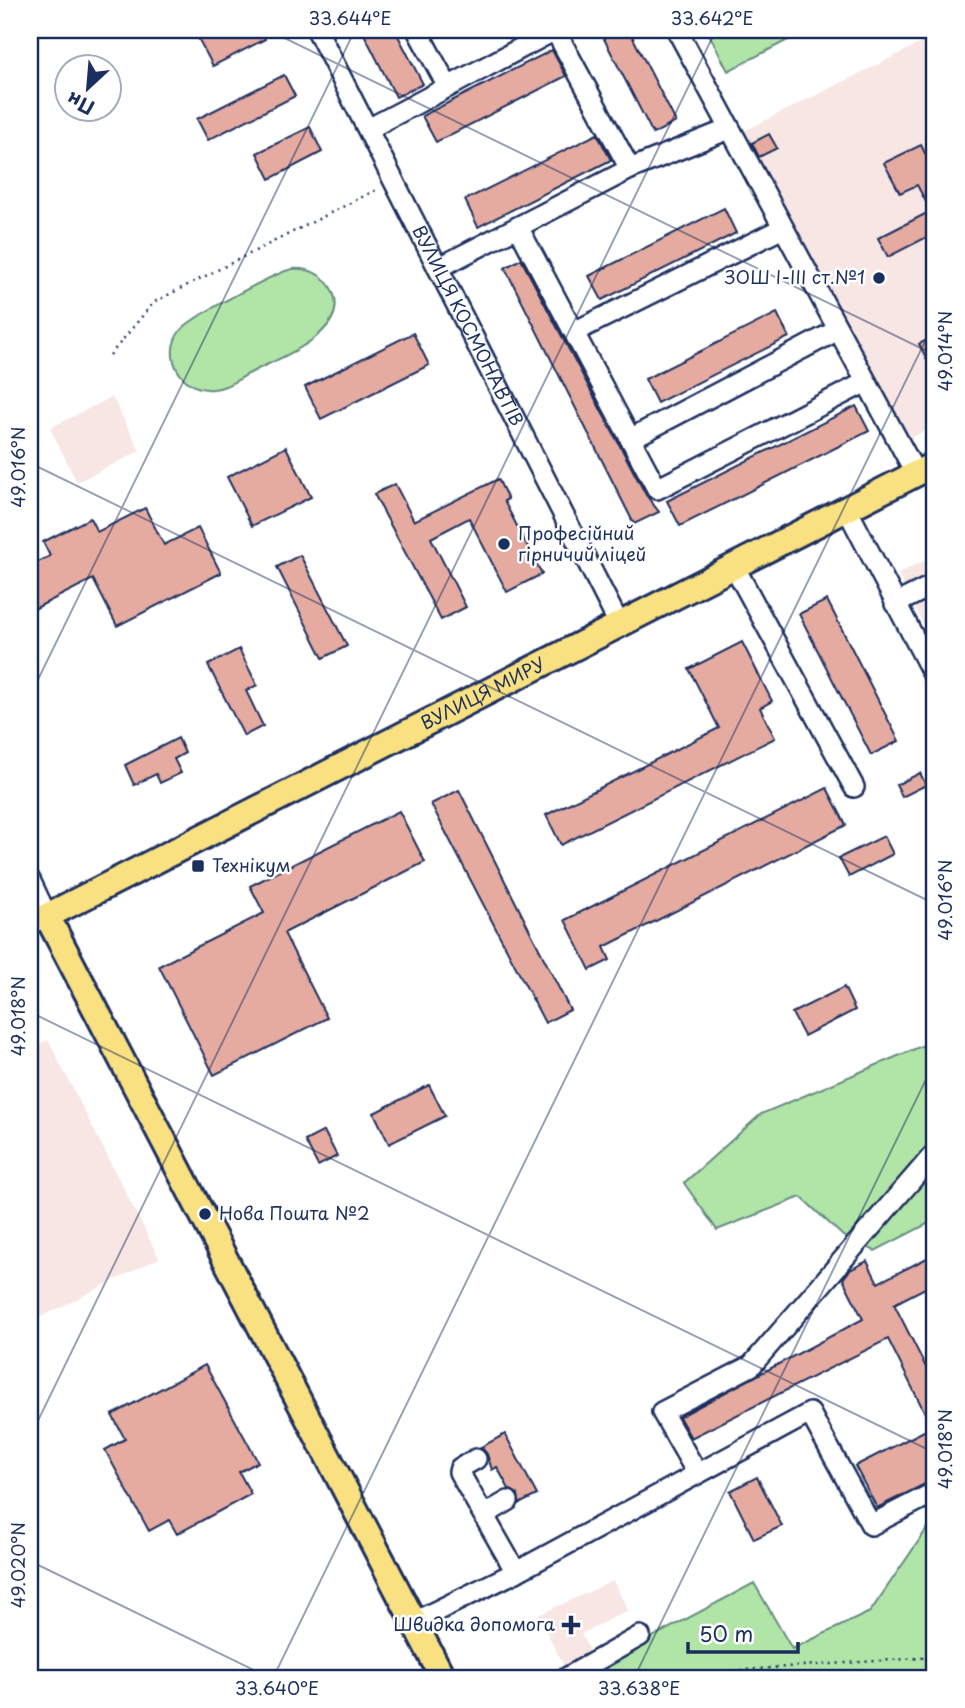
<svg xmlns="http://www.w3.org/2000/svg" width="965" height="1708" font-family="'Playpen Sans',sans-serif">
	<rect width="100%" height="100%" fill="#fff"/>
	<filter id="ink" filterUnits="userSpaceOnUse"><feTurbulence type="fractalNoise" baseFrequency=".0143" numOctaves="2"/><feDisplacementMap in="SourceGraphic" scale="14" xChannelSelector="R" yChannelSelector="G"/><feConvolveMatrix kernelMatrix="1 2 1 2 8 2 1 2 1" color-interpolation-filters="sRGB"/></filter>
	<g filter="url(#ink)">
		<g fill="#f7e6e3">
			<polygon points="935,36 935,426 910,438 744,131"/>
			<polygon points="112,397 140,451 77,482 50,428"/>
			<polygon points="935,555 935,648 898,574"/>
			<polygon points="48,1040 159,1258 41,1317 30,1295 30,1049"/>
			<polygon points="613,1581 628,1610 581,1634 590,1653 564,1666 538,1615"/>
		</g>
		<g fill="#b0e5a7" stroke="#668a82" stroke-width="2">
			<polygon points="707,30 807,30 728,71"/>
			<path d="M292 269C307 268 320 273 329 285 359 330 280 357 252 372 240 378 227 388 213 389 182 392 161 356 180 331 189 318 275 273 292 269Z"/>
			<polygon points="935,998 935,1220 875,1251 843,1236 801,1197 717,1230 684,1183 761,1114 931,1042"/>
			<polygon points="935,1517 935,1678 588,1678 626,1651 754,1583 792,1649 870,1612"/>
		</g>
		<g fill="#e5aba1" stroke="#1b2f5e" stroke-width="2">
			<polygon points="214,30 260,30 265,39 213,66 198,38"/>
			<polygon points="362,30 395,30 423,84 396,97"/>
			<polygon points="608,30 629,30 676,122 653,134 601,33"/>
			<polygon points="552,50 566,76 436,142 422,116"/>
			<polygon points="284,75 295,96 208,140 197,119"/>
			<polygon points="310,127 322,152 270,179 257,153"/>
			<polygon points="597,134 611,160 478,227 465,200"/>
			<polygon points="769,134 777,148 759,157 752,143"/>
			<polygon points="921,145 935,173 927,180 935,195 935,233 888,257 878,238 931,211 917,185 900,193 884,163"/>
			<polygon points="724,208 736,233 602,300 589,276"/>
			<polygon points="521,259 646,495 659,512 634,524 505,268"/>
			<polygon points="777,313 789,337 657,403 645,379"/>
			<polygon points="413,333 429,365 321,419 305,387"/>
			<polygon points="935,336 935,375 919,344"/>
			<polygon points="856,406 869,431 680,526 667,501"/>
			<polygon points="286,447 311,497 252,526 227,477"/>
			<polygon points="498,479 508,499 504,501 542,574 507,592 469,518 431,538 466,607 441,620 374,494 395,484 414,521"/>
			<polygon points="145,508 164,545 198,528 221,573 117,626 93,579 30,611 30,566 50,556 43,542 90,518 97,532"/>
			<polygon points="300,555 347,646 323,658 277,567"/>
			<polygon points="827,600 899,741 871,755 799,614"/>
			<polygon points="742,642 772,701 760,708 775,738 561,845 546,815 719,728 689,669"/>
			<polygon points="239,649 257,685 246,691 263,726 244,736 208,665"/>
			<polygon points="178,738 185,753 174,759 181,773 160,783 156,774 134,785 125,765"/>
			<polygon points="920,773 926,785 902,797 896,785"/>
			<polygon points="827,788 846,825 604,947 610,960 590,970 565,920"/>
			<polygon points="459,790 570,1010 545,1023 431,804"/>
			<polygon points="399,811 425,862 284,933 327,1018 214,1075 159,966 264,913 250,886"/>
			<polygon points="884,836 893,854 849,877 839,858"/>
			<polygon points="844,987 855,1010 804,1036 792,1013"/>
			<polygon points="429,1085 445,1116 389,1144 374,1113"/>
			<polygon points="324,1131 337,1156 318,1166 305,1141"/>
			<polygon points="935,1254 935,1283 894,1304 935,1385 935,1479 877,1508 855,1466 932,1427 888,1339 691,1438 679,1417 863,1319 843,1279 850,1270 867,1261 878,1283"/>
			<polygon points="205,1365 258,1462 239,1472 251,1494 177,1534 169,1520 149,1531 105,1450 125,1439 112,1415"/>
			<polygon points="505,1434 537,1495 519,1504 518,1494 509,1489 497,1467 492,1470 487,1454 481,1447"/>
			<polygon points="757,1477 782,1526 754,1539 730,1491"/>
		</g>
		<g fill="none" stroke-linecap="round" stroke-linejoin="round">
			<defs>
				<g id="minor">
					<path id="s1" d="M317 30 619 624"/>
					<polyline points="677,30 916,474"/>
					<polyline points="448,87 555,30"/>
					<polyline points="368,129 448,87 417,30"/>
					<polyline points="630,169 729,129"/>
					<polyline points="518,227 657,489 866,382"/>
					<polyline points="438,268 630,169 555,30"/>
					<polyline points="574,332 783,228"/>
					<polyline points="630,439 838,330"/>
					<polyline points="847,509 935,678"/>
					<polyline points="734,566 854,787"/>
					<polyline points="895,604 935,584"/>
					<polyline points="30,880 47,916 30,924"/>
					<polyline points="476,1459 460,1468 459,1472 516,1572"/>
					<polyline points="697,1473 662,1412 751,1366 935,1153"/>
					<polyline points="484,1515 508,1501"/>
					<polyline points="414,1622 516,1572 810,1413 871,1525 935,1492"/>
					<polyline points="566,1678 640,1636"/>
				</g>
				<g id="major">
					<path id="s2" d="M443 1678 47 916 935 464"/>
				</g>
			</defs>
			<use href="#minor" stroke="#1b2f5e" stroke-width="24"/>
			<use href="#major" stroke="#1b2f5e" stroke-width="30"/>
			<g stroke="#1b2f5e" stroke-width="2.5" stroke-dasharray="2 5" stroke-linecap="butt">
				<polyline points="110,355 154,302 380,188"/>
				<polyline points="706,1678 727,1671 935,1657"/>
			</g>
			<use href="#minor" stroke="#fff" stroke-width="19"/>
			<use href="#major" stroke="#f9e181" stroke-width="24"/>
		</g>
	</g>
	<path fill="none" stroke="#1b2f5e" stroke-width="2" stroke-opacity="0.45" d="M268 30 935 355M30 463 935 904M30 696 355 30M30 1012 935 1453M30 1437 716 30M30 1561 270 1678M273 1678 935 321M634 1678 935 1061"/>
	<g fill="#1b2f5e" stroke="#fff" stroke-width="2.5">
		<circle cx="879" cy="278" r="7"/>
		<circle cx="504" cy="544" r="7"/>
		<rect x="191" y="859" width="14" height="14" rx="3.5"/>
		<circle cx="205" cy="1214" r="7"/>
		<path d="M567.5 1614.5h7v7h7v7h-7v7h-7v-7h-7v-7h7z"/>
	</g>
	<g text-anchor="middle" stroke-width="5" stroke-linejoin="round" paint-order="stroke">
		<g font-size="18" fill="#1b2f5e" stroke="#fff" text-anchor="start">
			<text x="865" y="284" text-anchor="end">ЗОШ I-III ст.№1</text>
			<text x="518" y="540">Професійний<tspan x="518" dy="21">гірничий ліцей</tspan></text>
			<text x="212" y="872">Технікум</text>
			<text x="219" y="1220">Нова Пошта №2</text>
			<text x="555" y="1631" text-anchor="end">Швидка допомога</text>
		</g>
		<g font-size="18" fill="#1b2f5e" stroke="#fff">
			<text dy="6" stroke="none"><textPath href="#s1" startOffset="332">ВУЛИЦЯ КОСМОНАВТІВ</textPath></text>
			<text dy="6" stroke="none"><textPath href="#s2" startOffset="1348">ВУЛИЦЯ МИРУ</textPath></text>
		</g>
	</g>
	<rect width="965" height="1708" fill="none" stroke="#fff" stroke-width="77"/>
	<g transform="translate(88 88) rotate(206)"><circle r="33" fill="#ffffff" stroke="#a4acbf" stroke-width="2"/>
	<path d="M0-5L12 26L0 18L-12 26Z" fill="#1b2f5e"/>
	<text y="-10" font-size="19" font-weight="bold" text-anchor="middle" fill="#1b2f5e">Пн</text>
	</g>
	<path d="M688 1642v10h110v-10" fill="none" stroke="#1b2f5e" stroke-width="3.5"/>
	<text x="699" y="1642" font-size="21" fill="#1b2f5e" stroke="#ffffff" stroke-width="5" paint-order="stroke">50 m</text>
	<rect x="38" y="38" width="888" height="1632" fill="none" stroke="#1b2f5e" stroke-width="2.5"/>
	<g font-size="18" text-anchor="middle" fill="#1b2f5e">
		<text x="350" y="25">33.644°E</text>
		<text x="712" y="25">33.642°E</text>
		<text transform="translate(946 351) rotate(-90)" y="6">49.014°N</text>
		<text transform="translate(19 467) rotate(-90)" y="6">49.016°N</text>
		<text transform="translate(946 900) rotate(-90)" y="6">49.016°N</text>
		<text transform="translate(19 1016) rotate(-90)" y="6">49.018°N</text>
		<text transform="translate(946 1449) rotate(-90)" y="6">49.018°N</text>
		<text transform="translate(19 1565) rotate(-90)" y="6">49.020°N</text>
		<text x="277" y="1695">33.640°E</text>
		<text x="639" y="1695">33.638°E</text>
	</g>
</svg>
